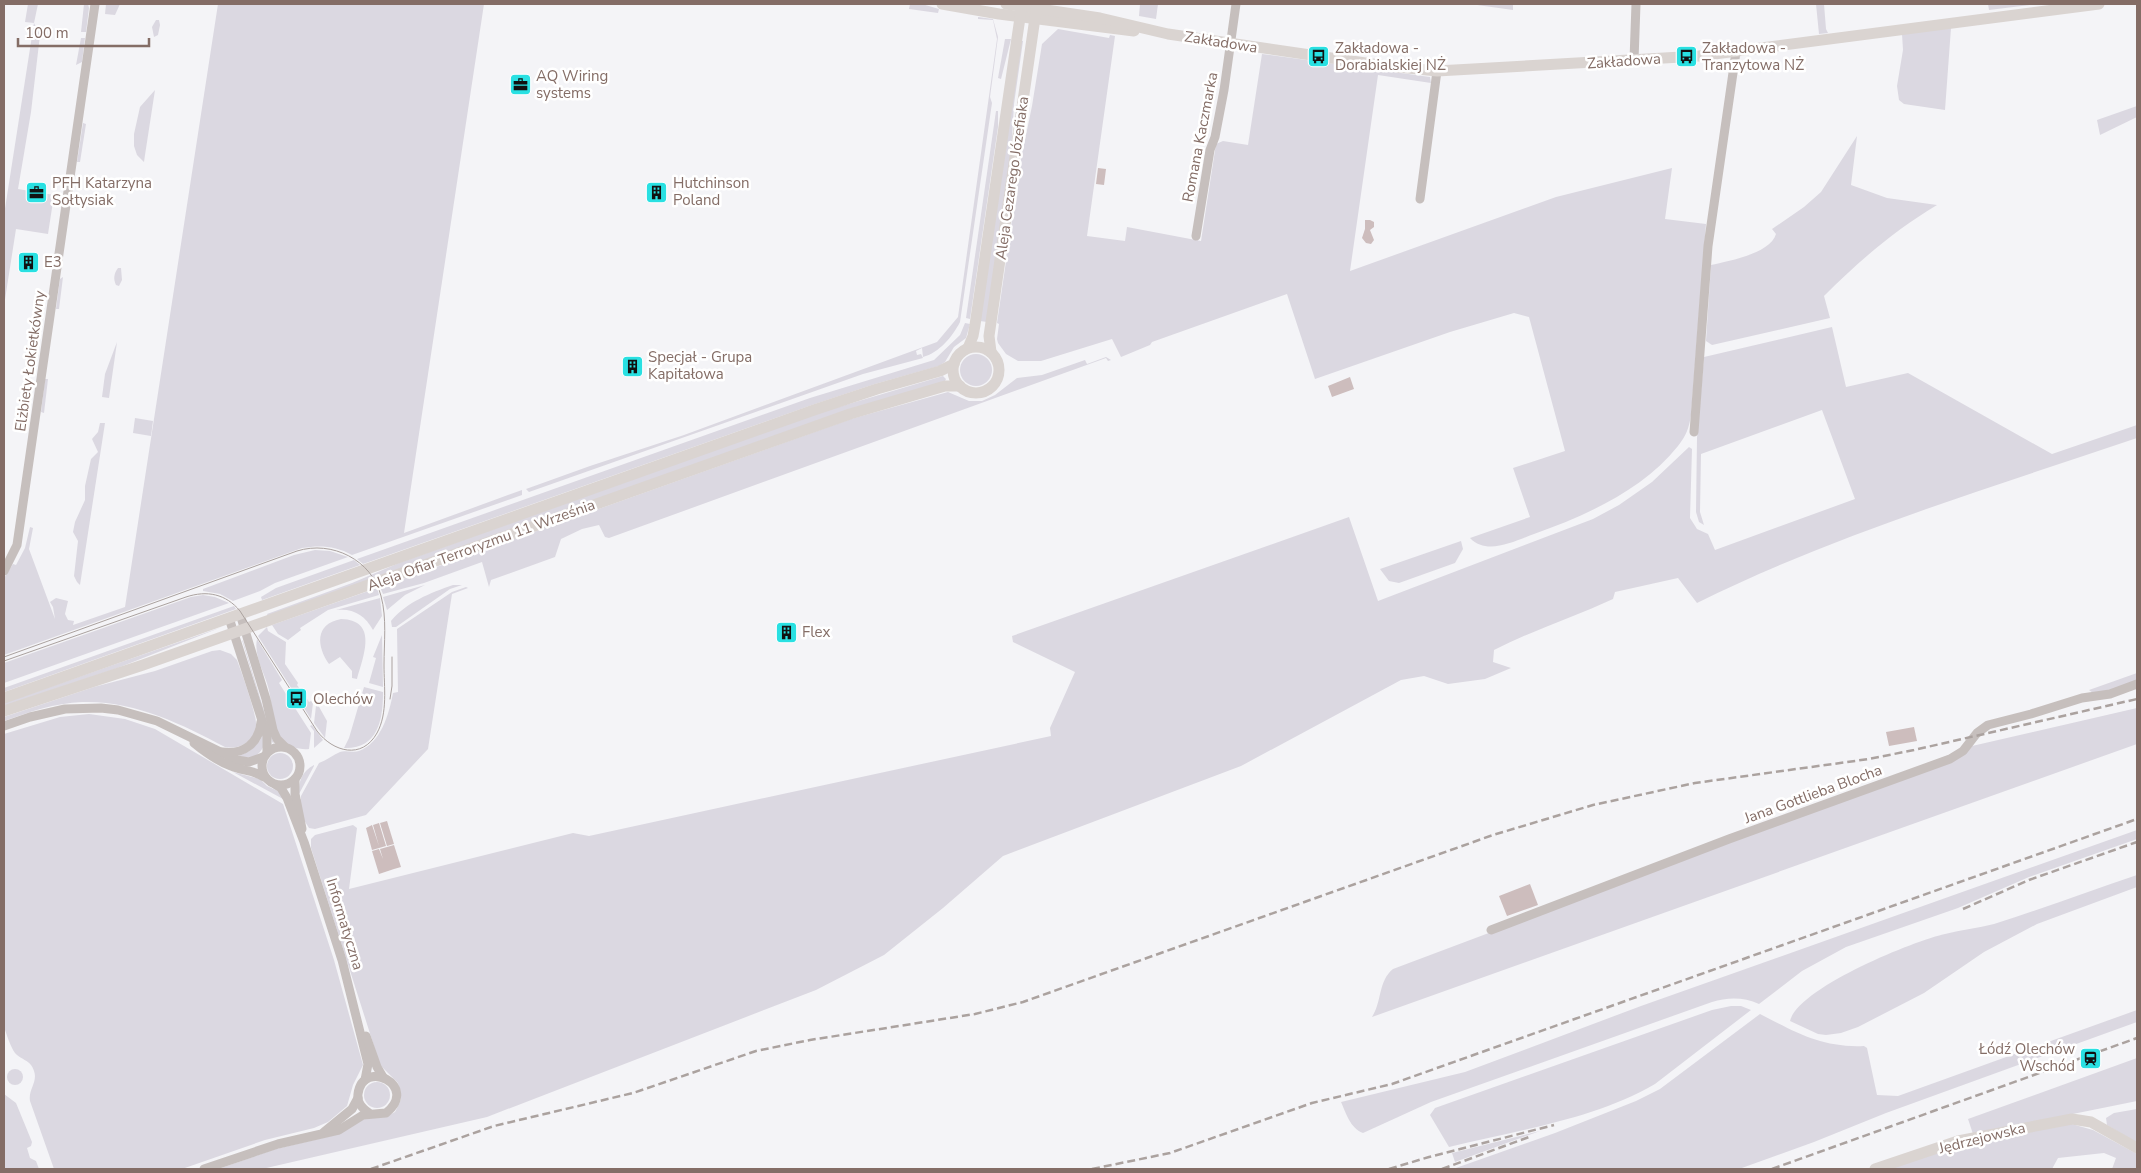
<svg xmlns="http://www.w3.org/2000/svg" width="2141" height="1173" font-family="'Nunito Sans',sans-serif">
	<rect width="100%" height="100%" fill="#f4f4f7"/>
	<g fill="#dbd8e1">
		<polygon points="28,4 38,4 34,23 40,35 31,112 18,189 54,195 48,234 16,229 4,306 4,215 34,23 25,22"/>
		<polygon points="84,4 88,4 89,8 86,32 81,32"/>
		<polygon points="106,4 120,4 115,15 105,14"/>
		<path d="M218 4H484L404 533 522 490V495L352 555C336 546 320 545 302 548L4 655V578L13 564 16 565 25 548 30 527 33 528 29 549 55 619 53 607 50 602 56 598 68 601 65 614 68 620 74 621 73 625 125 607Z"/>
		<polygon points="910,4 922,4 939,9 938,13 909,9"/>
		<polygon points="1140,4 1158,4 1156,19 1139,16"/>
		<polygon points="1470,4 1513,4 1513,10"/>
		<polygon points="1816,4 1824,4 1826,29 1828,33 1819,34"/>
		<polygon points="1988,4 2038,4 1989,10"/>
		<path d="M978 17 993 19 998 37 990 97 992 103 960 322C953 336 939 353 923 357L922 348 916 351 917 355 921 354 923 358 863 374 529 492 526 489 590 466 684 435 937 342 958 317 997 39 993 20 978 19Z"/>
		<polygon points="156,20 159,20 160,25 158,35 154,37 152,27"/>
		<polygon points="1951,28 1945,110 1904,104 1899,100 1897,86 1903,50 1902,34"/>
		<path d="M1058 29 1109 38 1110 35 1115 36 1087 236 1125 241 1127 227 1201 241 1216 144 1223 141 1248 145 1262 54 1430 77 1431 83 1378 75 1350 271 1556 197 1672 168 1665 219 1706 224 1691 415C1689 428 1686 436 1678 446 1643 490 1585 516 1534 534 1515 541 1487 556 1470 538L1530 517 1513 468 1565 451 1529 317 1514 313 1450 332 1315 379 1287 294 1152 342 1150 345 1121 357 1112 339 1041 361H1018L1006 354 998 343 997 339 999 324 997 323 1021 159 1032 106 1042 44Z"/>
		<polygon points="81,38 85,38 82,62 76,65"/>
		<polygon points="1005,39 1011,39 1001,79 998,78"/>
		<polygon points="1021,41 1023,41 1014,104 1011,154 987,322 980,321"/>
		<polygon points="155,90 145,155 144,162 137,155 134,146 134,134 140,107"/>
		<polygon points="2137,106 2137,117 2100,135 2097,120"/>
		<polygon points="996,111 998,111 998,127 970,319 966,318"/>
		<polygon points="83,123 86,124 80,162 77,162"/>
		<path d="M1857 136 1851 185 1887 198 1937 205C1895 230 1859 261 1824 296L1830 318 1712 345 1706 341 1711 265C1728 261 1770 254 1776 234L1772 229 1804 207 1821 192Z"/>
		<path d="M118 268H121L122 280 119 286 116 285C113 279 114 273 118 268Z"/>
		<polygon points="63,277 59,309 56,309 60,279"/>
		<polygon points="965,323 970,324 966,338 954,347 945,362 939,366 875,384 812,405 363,564 357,559 810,398 934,360 960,335"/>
		<path d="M1832 327 1846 387 1908 373 2052 454 2137 425V438C1990 488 1836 534 1697 603L1678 578 1615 592 1613 599C1574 617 1533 630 1494 650L1493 662 1511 668 1485 679 1448 684 1424 676 1401 680 1241 766 1003 856 943 908 884 955 816 990 487 1117 262 1169H218L276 1149 335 1135 366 1118 385 1117 395 1112 401 1100 398 1083 380 1065 311 848V839L315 835 353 825 357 828 349 889 573 833 589 836 1051 736 1050 728 1075 672 1013 642 1012 636 1349 517 1378 601 1593 519 1619 505 1652 482 1689 447 1692 449 1690 518 1697 529 1708 534 1715 550 1855 499 1822 410 1701 454 1700 512 1704 525 1699 522 1696 512 1697 438 1704 357Z"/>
		<polygon points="117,342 109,398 102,397 105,374"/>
		<circle cx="976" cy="370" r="16"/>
		<polygon points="1106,357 1111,360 1108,361 1106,358 609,538 605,537 599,525 582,529 561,539 555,557 491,580 489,587 482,562 424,583 383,594 380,587 851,419 948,392 969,401 982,401 995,395 1017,378 1042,375 1085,360 1087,364"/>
		<polygon points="943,376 946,379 945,381 268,616 267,614 352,583 399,563 815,414"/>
		<polygon points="45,379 48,379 44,413 41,412"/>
		<polygon points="135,418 153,421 151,436 133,433"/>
		<polygon points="100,423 105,423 80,585 77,582 74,576 78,541 73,532 75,522 85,500 85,486 91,459 98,452 92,439 98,432"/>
		<polygon points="1461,541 1463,549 1455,563 1399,583 1389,581 1380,569"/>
		<polygon points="315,550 330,551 348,557 275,583 260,591 233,601 220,594 203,591 203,589 294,555"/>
		<polygon points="354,560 360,565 262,600 261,597 276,588"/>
		<polygon points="425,585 405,595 387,610 383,597"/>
		<path d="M453 585H462L450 589 396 627H392L391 621C407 602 430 593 453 585Z"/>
		<path d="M466 587 468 588 452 594 428 749 366 815 315 829 309 828 304 820 299 800 301 799V796L319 763C327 760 333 755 340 752 345 750 353 753 359 751 381 743 389 714 393 693L398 692 397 629 452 592Z"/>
		<polygon points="377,588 379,595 328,610 300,628 301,630 288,640 278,634 272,625"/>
		<polygon points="203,595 215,597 229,603 4,683 4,663 191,597"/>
		<path d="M380 598 382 616 373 630C365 615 353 608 336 610Z"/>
		<polygon points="234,606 236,609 4,692 4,688"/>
		<path d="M341 619C379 620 363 657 357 679L352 678V671L340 657 329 664C317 647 314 624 341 619Z"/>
		<polygon points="222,627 115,669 4,706 4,703"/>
		<polygon points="267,627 268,631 286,642 285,664 298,683 297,685 300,689 302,688 305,695 307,696 306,697 309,702 311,701 313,703 311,719 258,636"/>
		<polygon points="382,635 383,687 369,683 376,658 373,657"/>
		<path d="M257 639 282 680 279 683 311 733 309 749C300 750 289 747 283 740 274 730 272 709 270 696 268 677 253 658 257 639Z"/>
		<polygon points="242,640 243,641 274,744 272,742"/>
		<path d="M220 650 231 654 237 660C241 671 257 715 256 725 255 741 240 750 225 747 182 724 133 700 82 702 55 703 29 712 4 721V717L94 687 155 671 212 651Z"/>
		<polygon points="2137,673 2137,682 2117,689 2093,693 2089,690"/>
		<path d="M364 687 383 692C383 720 378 749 344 748L349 738Z"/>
		<polygon points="318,705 327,721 325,738 314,723 316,706"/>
		<path d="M2137 708V744L1372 1017C1382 1002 1378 981 1393 969L1643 875 1972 746Z"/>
		<path d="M89 714 125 719 155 729 283 804 334 960 363 1065 353 1085 347 1106 328 1122 314 1128 265 1140 182 1169H54L30 1101C28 1090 38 1082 34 1071 31 1060 21 1060 15 1053 10 1046 7 1035 4 1027V734L60 717Z"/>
		<polygon points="312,725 323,740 314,748 314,731 310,726"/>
		<path d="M263 735 264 745C259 758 249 759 238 756 250 752 257 746 263 735Z"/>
		<circle cx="280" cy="766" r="13"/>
		<path d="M314 765V766L299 794C298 782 302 771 314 765Z"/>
		<polygon points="233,772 260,779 267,786 278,791 285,799 283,799"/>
		<path d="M2137 830V839L2029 877 1958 908 1846 947 1802 971 1759 1004C1744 997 1728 997 1712 1002L1431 1102 1363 1133C1350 1128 1346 1113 1341 1102L1465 1072 1641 1006Z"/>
		<path d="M2137 875V887L2037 924 1984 952 1924 993 1858 1027 1841 1033 1826 1035 1818 1034 1790 1021C1798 988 1913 941 1945 934 1961 930 1978 928 1994 924 2042 909 2089 891 2137 875Z"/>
		<path d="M1731 1006H1741L1751 1010 1655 1084C1593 1120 1517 1130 1449 1147L1430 1115 1435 1108 1712 1010Z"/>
		<path d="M2137 1010V1022L1886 1113 1814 1142 1739 1169H1453L1555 1133 1636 1101 1660 1089 1760 1014C1795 1032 1822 1048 1864 1046L1867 1048 1877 1095 1898 1096Z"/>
		<polygon points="2137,1058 2137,1101 1973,1134 1968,1119"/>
		<circle cx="15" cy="1077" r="8"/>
		<circle cx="377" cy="1095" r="13"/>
		<polygon points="4,1094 16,1103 32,1142 31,1146 27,1148 30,1158 36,1161 39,1169 4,1169"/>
		<polygon points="2137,1109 2137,1143 2107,1125 2106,1118 2114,1113"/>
		<polygon points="2068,1123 2093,1130 2137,1154 2137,1169 2112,1169 2116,1158 2104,1153 2058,1158 2052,1169 1886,1169 1956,1146"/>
		<polygon points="1540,1131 1455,1162 1452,1153"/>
	</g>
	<g fill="#cdbdbd">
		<polygon points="1098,168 1106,169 1104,185 1096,184"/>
		<polygon points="1365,220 1370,220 1374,222 1374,227 1370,230 1374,240 1371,244 1366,243 1362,238 1365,229"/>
		<polygon points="1350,377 1354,389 1332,397 1328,386"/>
		<polygon points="1914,727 1917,741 1889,746 1886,732"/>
		<polygon points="387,821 394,844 387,846 380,823"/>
		<polygon points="379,823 386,846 372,850 366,828 372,825 379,846 373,825"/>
		<polygon points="394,845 401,867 394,869 392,862 394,869 379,874 372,851 379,849 383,859 380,849"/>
		<polygon points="1530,884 1538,905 1507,916 1499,896"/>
	</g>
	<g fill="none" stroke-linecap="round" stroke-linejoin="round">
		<g stroke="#c6bfbd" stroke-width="9">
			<polyline points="1634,60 1636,4"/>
			<polyline points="1420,199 1437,71"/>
			<polyline points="1196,236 1210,150 1215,137 1224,90 1236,4"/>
			<polyline points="1694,432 1708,246 1736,52"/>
			<polyline points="4,571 17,545 95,4"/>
			<polyline points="240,614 266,699 273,730 277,739 285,747"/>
			<polyline points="229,618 267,736 267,752"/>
			<polyline points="4,726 30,717 65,709 101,708 118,710 157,721 237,760 249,762 263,757"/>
			<path d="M194 743C205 752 217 761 231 766 242 771 254 770 264 777"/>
			<circle cx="281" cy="766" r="19"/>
			<path d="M222 752C244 755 259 743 261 722"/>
			<polyline points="295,779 295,794 302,829"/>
			<polyline points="276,785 281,788 287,798 304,842 342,960 368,1064 365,1080"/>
			<polyline points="1491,930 1729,839 1950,759 1963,751 1977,733 1988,725 2031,714 2082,698 2110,694 2137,684"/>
			<polyline points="366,1036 377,1067 383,1077"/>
			<polyline points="324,1132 352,1109 358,1098"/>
			<path d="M204 1169 278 1144 339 1130 363 1115 386 1113C420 1086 363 1057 358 1094 357 1103 362 1108 369 1113"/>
		</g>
		<g stroke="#dad4d1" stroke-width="11">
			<polyline points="942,4 999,14 1134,31"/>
			<polyline points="1006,4 1100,18 1168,34 1379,65 1437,71 1699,56 2099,4"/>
			<circle cx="976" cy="370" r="23"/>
			<polyline points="968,348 973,336 975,325 1022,4"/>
			<polyline points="991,352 989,336 1037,4"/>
			<polyline points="4,698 814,410 877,389 940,371 954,364"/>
			<polyline points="4,711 143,665 850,414 945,386 960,386"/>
			<polyline points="1875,1169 1958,1141 2072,1119 2091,1122 2137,1148"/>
		</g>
		<g stroke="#aba29f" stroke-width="1">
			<path d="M4 657 297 551C332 540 372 560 381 596 387 618 384 643 384 665 384 687 388 713 377 733 362 760 333 752 317 731L240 611C226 594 207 590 186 597L4 661"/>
			<polyline points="390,699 392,686 392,657"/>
		</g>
		<g stroke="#aba29f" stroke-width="2.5" stroke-dasharray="8 4" stroke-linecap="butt">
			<polyline points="1963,909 2029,880 2137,842"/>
			<polyline points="371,1169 494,1126 633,1093 756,1051 810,1040 975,1014 1023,1002 1493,835 1593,805 1695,783 1869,759 1914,750 2137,699"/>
			<polyline points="1092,1169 1170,1153 1312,1103 1392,1084 2137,819"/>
			<polyline points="1389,1169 1429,1157 1554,1125"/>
			<polyline points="1442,1169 1529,1137"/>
			<polyline points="1772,1169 2137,1038"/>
		</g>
	</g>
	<defs>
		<symbol id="bus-square" viewBox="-11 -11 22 22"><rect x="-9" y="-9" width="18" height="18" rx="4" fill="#29e0e2" stroke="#fff"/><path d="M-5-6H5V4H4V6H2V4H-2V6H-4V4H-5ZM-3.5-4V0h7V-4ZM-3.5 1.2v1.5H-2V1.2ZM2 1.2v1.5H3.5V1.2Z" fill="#111"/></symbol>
		<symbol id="office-square" viewBox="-11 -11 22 22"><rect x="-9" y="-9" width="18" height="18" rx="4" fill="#29e0e2" stroke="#fff"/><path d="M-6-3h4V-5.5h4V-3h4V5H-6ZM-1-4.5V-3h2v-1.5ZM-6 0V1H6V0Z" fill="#111"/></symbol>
		<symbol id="building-square" viewBox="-11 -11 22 22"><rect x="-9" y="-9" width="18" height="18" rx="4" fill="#29e0e2" stroke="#fff"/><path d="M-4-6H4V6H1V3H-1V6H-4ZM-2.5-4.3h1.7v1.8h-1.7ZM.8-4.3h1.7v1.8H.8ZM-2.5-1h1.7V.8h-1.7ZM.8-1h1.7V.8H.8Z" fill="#111"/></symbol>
		<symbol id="station-square" viewBox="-11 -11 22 22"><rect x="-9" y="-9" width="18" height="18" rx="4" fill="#29e0e2" stroke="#fff"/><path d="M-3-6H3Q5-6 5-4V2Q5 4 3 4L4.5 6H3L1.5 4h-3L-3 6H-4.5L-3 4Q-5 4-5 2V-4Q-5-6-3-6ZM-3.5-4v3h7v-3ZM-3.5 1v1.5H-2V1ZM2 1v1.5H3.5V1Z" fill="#111"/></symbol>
	</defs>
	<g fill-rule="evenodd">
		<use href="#bus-square" x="1306" y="44" width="25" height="25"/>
		<use href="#bus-square" x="1674" y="44" width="25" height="25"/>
		<use href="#office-square" x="508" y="72" width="25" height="25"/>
		<use href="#office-square" x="24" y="180" width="25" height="25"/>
		<use href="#building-square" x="644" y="180" width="25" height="25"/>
		<use href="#building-square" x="16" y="250" width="25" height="25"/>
		<use href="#building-square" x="620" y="354" width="25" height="25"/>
		<use href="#building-square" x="774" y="620" width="25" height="25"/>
		<use href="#bus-square" x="284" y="686" width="25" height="25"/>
		<use href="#station-square" x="2078" y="1046" width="25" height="25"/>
	</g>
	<g text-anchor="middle" stroke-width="5" stroke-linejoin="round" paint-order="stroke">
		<g font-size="15" fill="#846d66" stroke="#fff">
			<text transform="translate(1221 42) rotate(9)" y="5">Zakładowa</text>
			<text transform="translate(1624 61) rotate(-4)" y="5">Zakładowa</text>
			<text transform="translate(1200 137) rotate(-79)" y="5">Romana Kaczmarka</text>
			<text transform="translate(1012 178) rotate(-82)" y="5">Aleja Cezarego Józefiaka</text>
			<text transform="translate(30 361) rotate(-82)" y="5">Elżbiety Łokietkówny</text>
			<text transform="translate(481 545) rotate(-20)" y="5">Aleja Ofiar Terroryzmu 11 Września</text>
			<text transform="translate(1813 794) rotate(-20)" y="5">Jana Gottlieba Blocha</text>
			<text transform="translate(345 924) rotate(73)" y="5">Informatyczna</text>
			<text transform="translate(1982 1138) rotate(-14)" y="5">Jędrzejowska</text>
		</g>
		<g font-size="15" fill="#846d66" stroke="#fff" text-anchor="start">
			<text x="1335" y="53">Zakładowa -<tspan x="1335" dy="17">Dorabialskiej NŻ</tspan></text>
			<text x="1702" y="53">Zakładowa -<tspan x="1702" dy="17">Tranzytowa NŻ</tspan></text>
			<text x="536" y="81">AQ Wiring<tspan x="536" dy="17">systems</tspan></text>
			<text x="52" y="188">PFH Katarzyna<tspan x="52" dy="17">Sołtysiak</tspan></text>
			<text x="673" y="188">Hutchinson<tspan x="673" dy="17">Poland</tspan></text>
			<text x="44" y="267">E3</text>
			<text x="648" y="362">Specjał - Grupa<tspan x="648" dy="17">Kapitałowa</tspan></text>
			<text x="802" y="637">Flex</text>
			<text x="313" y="704">Olechów</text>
			<text x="2075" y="1054" text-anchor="end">Łódź Olechów<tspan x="2075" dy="17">Wschód</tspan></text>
		</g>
	</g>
	<rect width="2141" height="1173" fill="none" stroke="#846d66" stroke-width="10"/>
	<path d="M18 38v8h131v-8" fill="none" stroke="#846d66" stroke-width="2.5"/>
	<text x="25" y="38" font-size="15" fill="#846d66" stroke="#ffffff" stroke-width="4" paint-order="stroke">100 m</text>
</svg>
